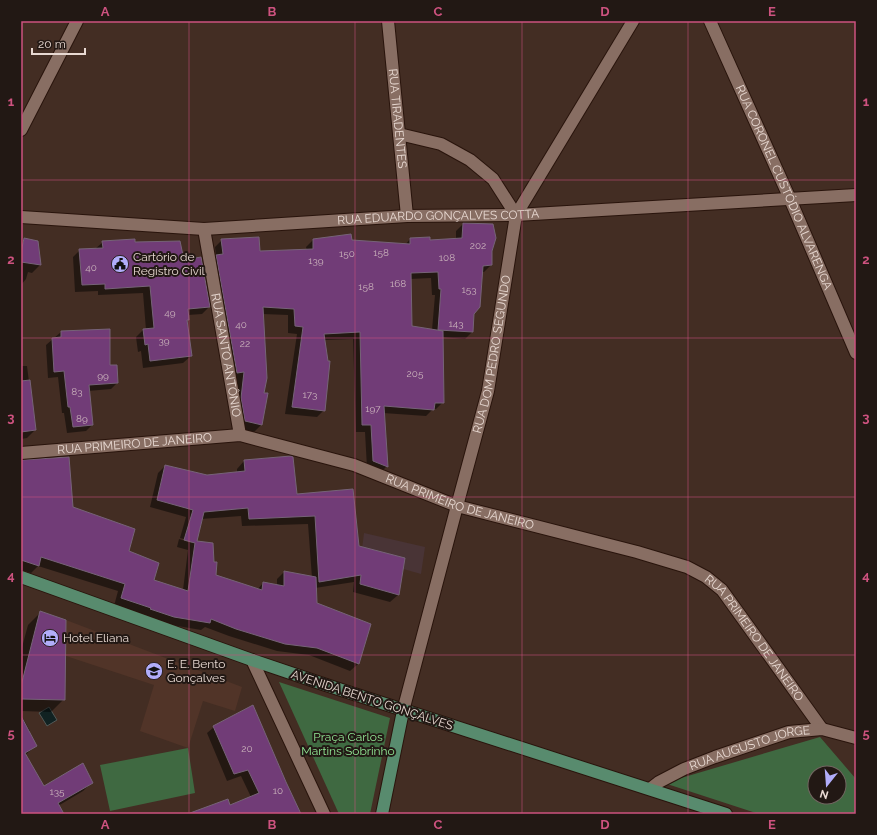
<svg xmlns="http://www.w3.org/2000/svg" width="877" height="835" font-family="Raleway,sans-serif">
	<rect width="100%" height="100%" fill="#432d23"/>
	<polygon fill="#493436" points="364,533 425,547 421,574 361,557"/>
	<polygon fill="#513428" points="66,620 242,687 235,711 203,701 188,748 140,731 154,685 66,656"/>
	<g fill="#3f6941" fill-rule="evenodd">
		<polygon points="279,682 390,718 370,814 339,814"/>
		<path d="M820 737 856 779V814H759L664 783ZM815 773H839V797H815Z"/>
		<polygon points="188,748 195,793 110,811 100,765"/>
	</g>
	<polygon fill="#122" stroke="#525957" points="49,707 57,720 47,726 39,713"/>
	<g fill="#0007" fill-rule="evenodd">
		<path d="M463 224 491 251V265L484 272H481L473 313 472 332 465 339 442 337 443 402 436 409H433L426 416 383 413 386 467 380 473 367 468 365 432H356L353 339 324 340V410L317 417 285 414 297 334 288 333V315L262 314 263 394 261 425 254 432 238 428 235 406 237 379H230L210 263 216 256 215 247 222 240 259 252 307 251 306 247 313 240 351 241 405 245 410 239 429 241 456 240V231ZM431 278 432 295H435L432 330 411 327 410 279Z"/>
		<polygon points="21,238 37,241 40,265 32,273 28,272 26,279 21,285"/>
		<polygon points="103,242 134,243 183,261 200,258 209,307 202,314 188,315 188,319 186,321 191,356 183,363 143,368 141,351 138,352 136,337 143,330 146,330 143,293 98,295 98,291 75,292 73,257 80,250 95,249"/>
		<polygon points="61,332 109,366 117,383 111,389 88,391 92,425 86,431 67,433 64,413 62,413 58,377 48,378 46,345"/>
		<polygon points="21,366 27,366 35,430 27,438 21,439"/>
		<path d="M21 461 72 508 128 552 152 581 183 590 188 550 177 547 179 539 192 543V541L180 538 186 517 150 507 158 473 165 466 207 476 237 473V469L244 461 296 495 358 547 404 559 398 595 390 602 353 592 354 582 315 588 316 604 370 624 358 664 350 671 309 655 277 651 229 636 205 627 201 630 166 624 114 606 118 591 38 566 31 573 21 570ZM241 516 242 526 308 524 312 578 284 572 277 579V586L263 583 257 590 215 576 196 542 201 519Z"/>
		<polygon points="41,612 64,699 51,712 21,711 21,651 28,625"/>
		<polygon points="21,715 30,731 29,732 36,746 25,755 44,787 92,782 83,791 58,806 63,814 21,814"/>
		<polygon points="214,727 300,814 239,814 251,797 241,776 227,781 207,733"/>
	</g>
	<g fill="#713c77" stroke="#766377">
		<polygon points="463,223 493,224 496,238 492,251 492,265 483,266 480,307 474,314 473,332 438,330 441,289 439,289 438,272 411,273 412,326 443,331 444,403 435,403 434,410 384,406 388,467 373,461 371,425 362,425 360,332 324,334 328,361 330,361 325,411 292,407 303,327 295,326 294,309 263,307 267,378 264,393 268,393 262,425 245,421 241,398 244,372 237,373 216,255 223,254 221,239 259,237 260,251 313,249 313,239 351,234 352,240 410,244 410,238 430,237 430,240 462,238"/>
		<polygon points="24,238 38,241 41,265 21,262 21,253"/>
		<polygon points="135,239 135,242 180,241 184,260 201,257 210,307 188,309 189,320 187,320 192,356 150,361 148,344 145,345 143,329 154,328 150,286 105,289 105,284 82,285 79,249 103,248 102,241"/>
		<polygon points="110,329 110,365 117,365 118,383 89,385 93,425 73,427 70,407 68,407 64,371 54,372 52,338 61,337 61,331"/>
		<polygon points="30,380 36,430 21,432 21,381"/>
		<polygon points="291,456 293,457 297,494 353,489 359,546 405,558 399,595 360,584 361,575 319,582 315,516 249,519 248,508 204,512 197,541 213,543 214,562 217,562 216,575 262,590 263,582 284,586 284,571 316,577 317,603 371,624 359,664 317,648 285,644 236,629 211,619 210,623 174,617 150,609 151,608 121,598 125,584 41,557 39,566 21,560 21,460 69,457 73,507 135,529 129,551 159,563 154,580 188,591 195,543 184,540 193,510 157,500 165,465 207,475 245,471 244,460"/>
		<polygon points="40,611 66,620 65,700 21,699 21,686"/>
		<polygon points="253,705 286,782 301,814 191,814 190,813 228,799 230,805 259,793 248,770 234,774 213,726"/>
		<polygon points="21,716 37,746 25,753 44,786 83,763 93,783 58,803 64,814 21,814"/>
	</g>
	<g fill="none" stroke-linecap="round" stroke-linejoin="round">
		<defs>
			<g id="minor">
				<path id="s1" d="M388 21 407 216"/>
				<path id="s2" d="M710 21 790 199 856 353"/>
				<polyline points="21,130 77,21"/>
				<polyline points="399,134 441,144 470,160 493,179 516,215"/>
				<path id="s3" d="M21 217 204 229 407 216 516 215 856 195"/>
				<path id="s4" d="M204 229 240 435"/>
				<path id="s5" d="M21 453 240 435 354 465 457 506 637 552 687 567 706 577 722 590 822 729"/>
				<polyline points="252,660 324,814"/>
				<path id="s6" d="M403 711 457 506 488 391 516 215 633 21"/>
				<path id="s7" d="M650 789 659 782 684 769 715 757 789 732 822 729 856 738"/>
			</g>
			<g id="major">
				<polyline points="21,577 252,660 323,684 726,814"/>
				<polyline points="382,814 403,711"/>
			</g>
		</defs>
		<use href="#minor" stroke="#29140c" stroke-width="14"/>
		<use href="#major" stroke="#29140c" stroke-width="14"/>
		<use href="#minor" stroke="#886e63" stroke-width="12"/>
		<use href="#major" stroke="#588b6e" stroke-width="12"/>
	</g>
	<path fill="none" stroke="#cd527f" stroke-width="1" stroke-opacity="0.55" d="M189 21V814M355 21V814M522 21V814M688 21V814M21 180H856M21 338H856M21 497H856M21 655H856"/>
	<defs>
		<symbol id="civic-disc" viewBox="-11 -11 22 22"><circle r="9.5" fill="#b1adfa" stroke="#221814"/><path d="M-.6-6.5H3V-4.5H.6V-3L4-1V1h2V6H-6V1h2V-1L-.6-3ZM-1.2 2.5V6h2.4V2.5Z" fill="#111"/></symbol>
		<symbol id="hotel-disc" viewBox="-11 -11 22 22"><circle r="9.5" fill="#b1adfa" stroke="#221814"/><path d="M-6-4.5h1.5V1H6V5H4.5V3h-9V5H-6ZM-4 0a1.8 1.8 0 1 1 3.6 0ZM.5 0V-2.5h3Q6-2.5 6 0Z" fill="#111"/></symbol>
		<symbol id="school-disc" viewBox="-11 -11 22 22"><circle r="9.5" fill="#b1adfa" stroke="#221814"/><path d="M0-5L7-2L0 1L-7-2ZM-4 1L0 2.5L4 1V4Q0 6-4 4Z" fill="#111"/></symbol>
	</defs>
	<g fill-rule="evenodd">
		<use href="#civic-disc" x="110" y="254" width="20" height="20"/>
		<use href="#hotel-disc" x="40" y="628" width="20" height="20"/>
		<use href="#school-disc" x="144" y="661" width="20" height="20"/>
	</g>
	<g text-anchor="middle" stroke-width="4" stroke-linejoin="round" paint-order="stroke">
		<g font-size="10" fill="#cab2bb">
			<text x="478" y="249">202</text>
			<text x="381" y="256">158</text>
			<text x="347" y="257">150</text>
			<text x="447" y="261">108</text>
			<text x="316" y="264">139</text>
			<text x="91" y="271">40</text>
			<text x="398" y="287">168</text>
			<text x="366" y="290">158</text>
			<text x="469" y="293">153</text>
			<text x="170" y="316">49</text>
			<text x="456" y="327">143</text>
			<text x="241" y="328">40</text>
			<text x="164" y="344">39</text>
			<text x="245" y="347">22</text>
			<text x="415" y="377">205</text>
			<text x="103" y="379">99</text>
			<text x="77" y="395">83</text>
			<text x="310" y="398">173</text>
			<text x="373" y="412">197</text>
			<text x="82" y="422">89</text>
			<text x="247" y="752">20</text>
			<text x="278" y="794">10</text>
			<text x="57" y="795">135</text>
		</g>
		<g font-size="12" fill="#e8d9d2" stroke="#221814">
			<text dy="4" stroke="none"><textPath href="#s1" startOffset="98">RUA TIRADENTES</textPath></text>
			<text dy="4" stroke="none"><textPath href="#s2" startOffset="182">RUA CORONEL CUSTÓDIO ALVARENGA</textPath></text>
			<text dy="4" stroke="none"><textPath href="#s3" startOffset="418">RUA EDUARDO GONÇALVES COTTA</textPath></text>
			<text dy="4" stroke="none"><textPath href="#s6" startOffset="368">RUA DOM PEDRO SEGUNDO</textPath></text>
			<text dy="4" stroke="none"><textPath href="#s4" startOffset="128">RUA SANTO ANTÔNIO</textPath></text>
			<text dy="4" stroke="none"><textPath href="#s5" startOffset="114">RUA PRIMEIRO DE JANEIRO</textPath></text>
			<text dy="4" stroke="none"><textPath href="#s5" startOffset="450">RUA PRIMEIRO DE JANEIRO</textPath></text>
			<text dy="4" stroke="none"><textPath href="#s5" startOffset="786">RUA PRIMEIRO DE JANEIRO</textPath></text>
			<text transform="translate(372 700) rotate(18)" y="4">AVENIDA BENTO GONÇALVES</text>
			<text dy="4" stroke="none"><textPath href="#s7" startOffset="109">RUA AUGUSTO JORGE</textPath></text>
		</g>
		<g font-size="12" fill="#e8d9d2" stroke="#221814" text-anchor="start">
			<text x="133" y="261">Cartório de<tspan x="133" dy="14">Registro Civil</tspan></text>
			<text x="63" y="642">Hotel Eliana</text>
			<text x="167" y="668">E. E. Bento<tspan x="167" dy="14">Gonçalves</tspan></text>
		</g>
		<g font-size="12" fill="#92e996" stroke="#221814">
			<text x="348" y="741">Praça Carlos<tspan x="348" dy="14">Martins Sobrinho</tspan></text>
		</g>
	</g>
	<rect width="877" height="835" fill="none" stroke="#221814" stroke-width="44"/>
	<g transform="translate(827 785) rotate(197)"><circle r="19" fill="#221814" stroke="#716560"/>
	<path d="M0-3L7 15L0 10L-7 15Z" fill="#b1adfa"/>
	<text y="-6" font-size="11" font-weight="bold" text-anchor="middle" fill="#e8d9d2">N</text>
	</g>
	<path d="M32 48v6h53v-6" fill="none" stroke="#e8d9d2" stroke-width="2"/>
	<text x="38" y="48" font-size="12" fill="#e8d9d2" stroke="#221814" stroke-width="3" paint-order="stroke">20 m</text>
	<rect x="22" y="22" width="833" height="791" fill="none" stroke="#cd527f" stroke-width="1.5"/>
	<g font-size="13" text-anchor="middle" font-weight="bold" fill="#cd527f">
		<text x="105" y="16">A</text>
		<text x="272" y="16">B</text>
		<text x="438" y="16">C</text>
		<text x="605" y="16">D</text>
		<text x="772" y="16">E</text>
		<text x="11" y="106">1</text>
		<text x="866" y="106">1</text>
		<text x="11" y="264">2</text>
		<text x="866" y="264">2</text>
		<text x="11" y="422">3</text>
		<text x="866" y="422">3</text>
		<text x="11" y="580">4</text>
		<text x="866" y="580">4</text>
		<text x="11" y="738">5</text>
		<text x="866" y="738">5</text>
		<text x="105" y="829">A</text>
		<text x="272" y="829">B</text>
		<text x="438" y="829">C</text>
		<text x="605" y="829">D</text>
		<text x="772" y="829">E</text>
	</g>
</svg>
